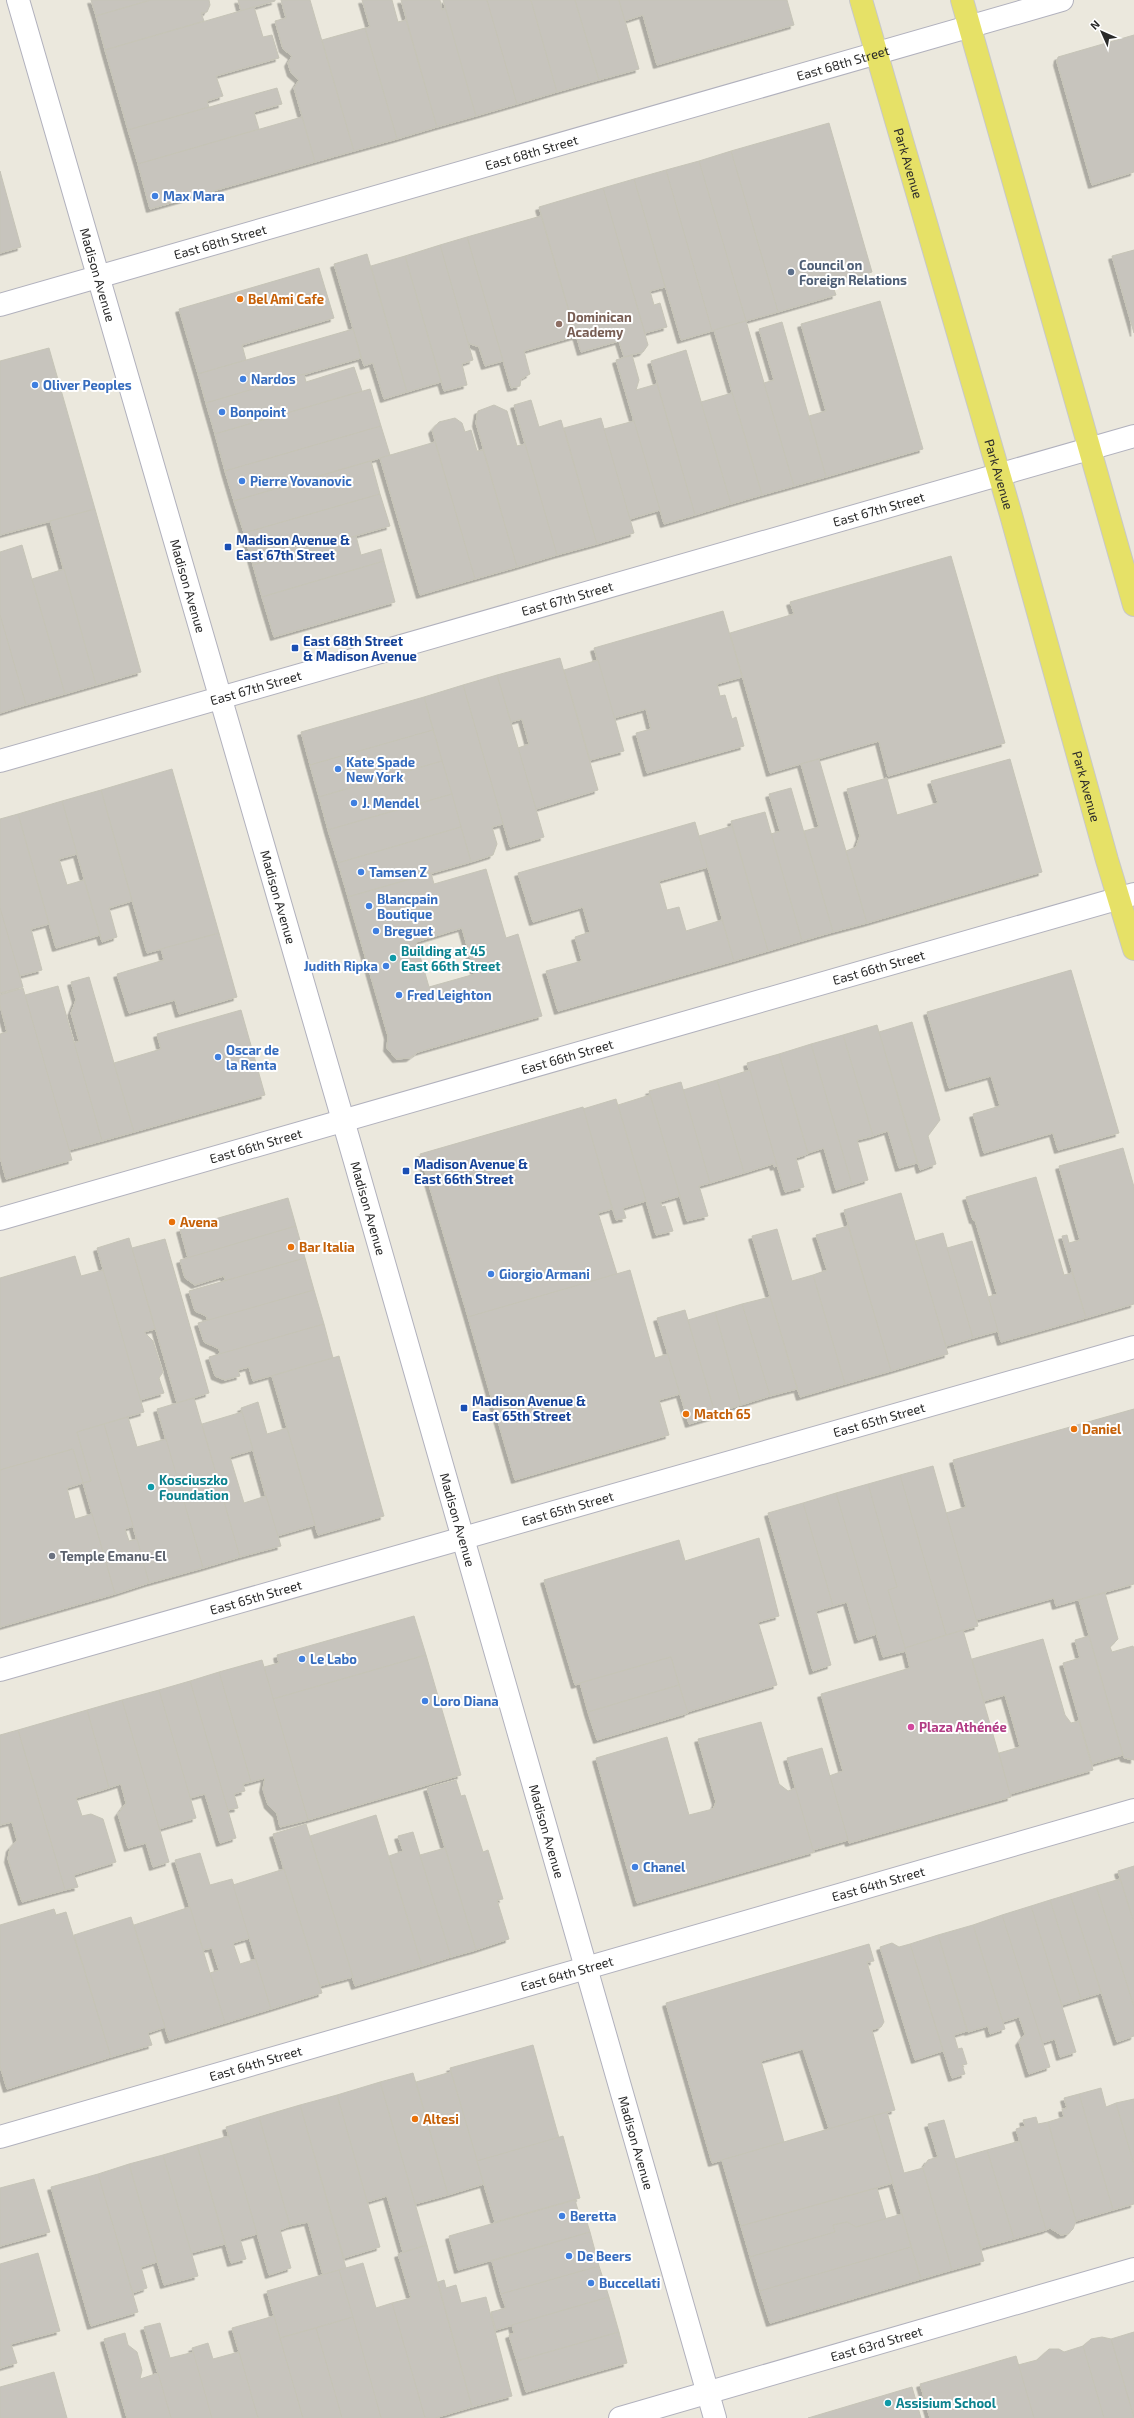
<svg xmlns="http://www.w3.org/2000/svg" width="1134" height="2418" font-family="'Exo 2',sans-serif">
	<defs>
		<filter id="shadow"><feDropShadow dx="-3.5" dy="3.5" stdDeviation="0" flood-color="#0004"/></filter>
	</defs>
	<rect width="100%" height="100%" fill="#ebe8dd"/>
	<g fill="#c7c4bd" stroke="#c6c4b7" fill-rule="evenodd" filter="url(#shadow)">
		<polygon points="91,0 151,0 96,16"/>
		<polygon points="151,0 209,0 210,5 207,12 201,13 204,21 105,50 96,16"/>
		<polygon points="238,0 275,0 275,1 241,11"/>
		<polygon points="281,0 310,0 354,151 315,162 294,88 299,80 291,73 288,63 292,56 283,49 275,21 286,18"/>
		<polygon points="362,0 392,0 398,22 406,20 437,127 397,139 365,28 370,27"/>
		<polygon points="401,0 440,0 442,10 446,8 476,116 437,127"/>
		<polygon points="443,0 487,0 517,104 476,116"/>
		<polygon points="487,0 531,0 557,92 517,104"/>
		<polygon points="531,0 575,0 599,80 557,92"/>
		<polygon points="575,0 619,0 639,69 599,80"/>
		<polygon points="619,0 787,0 794,25 657,65 643,15 625,21"/>
		<polygon points="254,7 263,37 272,35 279,58 216,76 223,96 207,101 209,107 128,130 105,50"/>
		<polygon points="365,28 397,139 354,151 322,40"/>
		<polygon points="1134,35 1134,172 1092,185 1057,62 1058,57"/>
		<polygon points="277,88 282,104 254,112 259,129 138,164 128,130"/>
		<polygon points="302,117 315,162 150,209 138,164"/>
		<polygon points="829,123 872,272 832,284 836,295 778,312 731,151"/>
		<polygon points="731,151 778,312 746,321 699,161"/>
		<polygon points="699,161 746,321 712,331 666,170"/>
		<polygon points="666,170 712,331 681,340 634,179"/>
		<polygon points="0,171 21,247 0,253"/>
		<polygon points="634,179 665,287 650,291 654,305 660,303 667,327 645,333 603,188"/>
		<polygon points="603,188 648,345 643,352 624,357 619,341 581,352 539,207"/>
		<polygon points="541,216 576,336 524,351 530,374 521,379 520,386 511,388 467,237"/>
		<polygon points="467,237 503,361 485,366 479,347 468,343 440,245"/>
		<polygon points="440,245 473,360 462,364 467,385 444,391 405,256"/>
		<polygon points="1134,250 1134,333 1112,256"/>
		<polygon points="367,254 407,392 384,399 373,363 364,366 334,264"/>
		<polygon points="405,256 441,382 407,392 371,266"/>
		<polygon points="319,268 334,318 242,345 246,360 198,374 179,309"/>
		<polygon points="880,301 923,449 826,477 809,416 826,411 801,324"/>
		<polygon points="746,321 794,486 762,495 714,330"/>
		<polygon points="782,322 826,477 794,486 764,383 774,380 759,329"/>
		<polygon points="353,329 361,358 206,403 198,374"/>
		<polygon points="49,348 95,509 0,535 0,361"/>
		<polygon points="686,350 731,504 695,515 651,361"/>
		<polygon points="632,355 639,380 636,390 657,384 695,515 664,524 616,360"/>
		<polygon points="354,367 362,391 215,434 206,403 304,374 306,382"/>
		<polygon points="370,389 381,426 225,471 215,434"/>
		<polygon points="732,393 762,495 731,504 701,402"/>
		<polygon points="531,400 539,427 561,420 597,544 557,555 514,405"/>
		<polygon points="494,405 507,411 517,446 525,444 557,555 517,567 476,423 478,411"/>
		<polygon points="455,418 462,423 465,432 471,430 477,451 483,450 517,567 475,579 432,430 439,422"/>
		<polygon points="601,418 634,533 597,544 564,428"/>
		<polygon points="634,421 660,510 630,519 604,429"/>
		<polygon points="381,426 390,455 234,501 225,471"/>
		<polygon points="435,442 475,579 420,595 380,458"/>
		<polygon points="371,461 380,494 244,533 234,501"/>
		<polygon points="380,494 390,526 253,565 244,533"/>
		<polygon points="95,509 141,672 96,685 50,521"/>
		<polygon points="356,536 361,555 381,549 384,561 262,597 253,565"/>
		<polygon points="22,545 65,694 26,705 0,615 0,552"/>
		<polygon points="951,556 1005,743 888,776 879,741 770,773 730,633 794,614 790,602"/>
		<polygon points="384,561 395,602 274,637 262,597"/>
		<polygon points="64,569 96,685 65,694 32,579"/>
		<polygon points="723,611 742,677 717,684 720,696 725,695 732,719 736,717 744,746 647,773 636,733 651,729 646,709 614,718 594,648"/>
		<polygon points="0,615 26,705 0,713"/>
		<polygon points="560,658 598,790 536,809 518,748 529,744 522,719 511,722 497,675"/>
		<polygon points="598,660 624,751 590,760 564,670"/>
		<polygon points="497,675 544,837 510,847 463,685"/>
		<polygon points="463,685 503,824 492,827 497,844 493,855 471,862 424,697"/>
		<polygon points="424,697 433,730 310,765 301,732"/>
		<polygon points="433,730 442,761 319,797 310,765"/>
		<polygon points="819,759 867,923 833,932 804,831 819,827 801,764"/>
		<polygon points="1010,759 1042,872 867,923 846,851 856,847 860,836 847,789 887,778 897,815 938,803 931,781"/>
		<polygon points="442,761 452,794 328,830 319,797"/>
		<polygon points="172,769 219,933 147,953 101,790"/>
		<polygon points="791,788 833,932 802,941 771,834 780,831 769,794"/>
		<polygon points="101,790 132,901 109,908 117,937 102,942 62,801"/>
		<polygon points="452,794 461,827 338,863 328,830"/>
		<polygon points="62,801 77,854 59,859 67,885 84,880 100,935 56,948 18,814"/>
		<polygon points="765,812 802,941 768,951 731,821"/>
		<polygon points="18,814 49,924 31,929 42,970 19,976 0,908 0,819"/>
		<polygon points="695,822 708,867 659,881 667,910 679,907 686,931 722,920 734,961 558,1011 546,971 582,961 575,937 590,932 583,907 533,922 518,873"/>
		<polygon points="732,826 768,951 734,961 699,836"/>
		<polygon points="461,827 471,862 348,897 338,863"/>
		<path d="M486 869 506 938 518 934 542 1016 418 1052 410 1058 396 1059 387 1048 388 1036 348 897 431 873 434 884ZM462 928 475 974 429 987 416 942Z"/>
		<polygon points="0,908 23,987 0,993"/>
		<polygon points="219,933 237,997 179,1014 175,1000 129,1013 117,974 164,960 161,949"/>
		<polygon points="1071,970 1119,1133 1058,1150 1053,1133 984,1153 973,1114 1000,1106 991,1076 949,1088 927,1012"/>
		<polygon points="89,977 134,1132 102,1141 74,1043 79,1041 71,1013 76,1000 71,982"/>
		<polygon points="58,986 102,1141 69,1150 25,995"/>
		<polygon points="23,988 72,1160 6,1179 0,1157 0,1034 7,1032 0,1005 0,995"/>
		<polygon points="241,1010 265,1095 134,1132 114,1063 161,1049 157,1034"/>
		<polygon points="912,1022 940,1120 928,1136 936,1164 920,1170 879,1032"/>
		<polygon points="877,1025 917,1163 899,1168 888,1131 873,1136 843,1035"/>
		<polygon points="843,1035 873,1136 857,1140 868,1180 852,1185 811,1044"/>
		<polygon points="811,1044 852,1185 836,1190 824,1148 808,1153 779,1054"/>
		<polygon points="779,1054 808,1154 796,1158 804,1187 785,1192 747,1063"/>
		<polygon points="750,1070 777,1166 774,1167 773,1164 744,1173 717,1080"/>
		<polygon points="717,1080 744,1173 710,1183 683,1090"/>
		<polygon points="681,1082 710,1183 699,1186 708,1216 687,1221 649,1091"/>
		<polygon points="650,1095 680,1196 660,1202 662,1207 665,1206 673,1231 656,1235 618,1105"/>
		<polygon points="616,1099 646,1201 623,1208 626,1218 616,1220 583,1109"/>
		<polygon points="583,1107 612,1209 598,1213 617,1274 468,1317 420,1154"/>
		<polygon points="1123,1148 1134,1187 1134,1304 1086,1318 1062,1236 1067,1235 1069,1243 1080,1240 1059,1166"/>
		<polygon points="1036,1177 1064,1275 1072,1273 1086,1318 1001,1342 988,1297 997,1294 975,1220 973,1220 966,1197"/>
		<polygon points="901,1193 948,1354 891,1371 844,1210"/>
		<polygon points="288,1198 296,1226 188,1258 180,1229"/>
		<polygon points="296,1226 305,1258 225,1281 224,1276 195,1285 185,1278 180,1260"/>
		<polygon points="848,1226 891,1371 845,1384 813,1275 827,1270 816,1235"/>
		<polygon points="777,1229 792,1281 813,1275 845,1384 800,1397 752,1236"/>
		<polygon points="943,1233 973,1338 946,1346 915,1241"/>
		<polygon points="129,1238 155,1329 144,1332 153,1341 163,1372 159,1378 164,1393 140,1400 97,1248"/>
		<polygon points="165,1239 209,1393 177,1403 132,1248"/>
		<polygon points="972,1241 998,1331 973,1338 947,1248"/>
		<polygon points="75,1256 81,1276 103,1270 144,1412 77,1432 91,1481 83,1483 73,1449 0,1470 0,1278"/>
		<polygon points="305,1258 314,1290 208,1321 206,1316 195,1311 189,1291"/>
		<polygon points="630,1270 655,1358 668,1354 680,1394 659,1400 669,1435 515,1480 468,1317"/>
		<polygon points="314,1290 324,1324 220,1354 219,1349 204,1342 198,1323"/>
		<polygon points="770,1297 797,1389 770,1396 742,1304"/>
		<polygon points="742,1304 770,1396 741,1405 715,1312"/>
		<polygon points="685,1310 716,1416 689,1424 657,1318"/>
		<polygon points="715,1312 741,1405 715,1413 688,1320"/>
		<polygon points="324,1324 333,1358 253,1381 249,1367 238,1370 240,1376 225,1380 215,1376 209,1357"/>
		<polygon points="339,1356 384,1516 318,1535 272,1376"/>
		<polygon points="194,1398 240,1557 203,1568 157,1409"/>
		<polygon points="258,1402 267,1434 287,1428 315,1525 277,1536 241,1408"/>
		<polygon points="1134,1409 1134,1584 1056,1606 1054,1598 976,1620 946,1513 966,1507 953,1460"/>
		<polygon points="242,1412 253,1450 230,1457 244,1503 266,1496 281,1546 240,1557 202,1424"/>
		<polygon points="128,1417 137,1447 166,1439 203,1568 149,1583 104,1424"/>
		<polygon points="104,1424 133,1526 125,1529 129,1541 137,1539 149,1583 115,1594 83,1483 91,1481 77,1432"/>
		<polygon points="73,1449 83,1483 67,1488 75,1519 92,1514 115,1594 0,1627 0,1470"/>
		<polygon points="933,1466 978,1626 946,1635 900,1475"/>
		<polygon points="900,1475 946,1635 905,1648 888,1590 897,1587 868,1484"/>
		<polygon points="868,1484 897,1587 888,1590 906,1651 883,1657 836,1493"/>
		<polygon points="836,1493 877,1634 858,1640 847,1602 833,1606 803,1503"/>
		<polygon points="803,1503 833,1606 816,1611 831,1665 813,1671 768,1513"/>
		<polygon points="759,1538 779,1616 758,1622 777,1685 687,1712 671,1657 575,1685 544,1580 679,1540 685,1561"/>
		<polygon points="1105,1593 1118,1639 1110,1647 1112,1652 1133,1646 1134,1649 1134,1760 1124,1758 1123,1755 1079,1600"/>
		<polygon points="414,1616 426,1655 273,1699 264,1667 279,1663 277,1655"/>
		<polygon points="963,1630 1011,1797 849,1843 829,1776 843,1771 821,1694 910,1668 905,1648"/>
		<polygon points="1089,1636 1123,1755 1092,1764 1063,1663 1080,1658 1075,1640"/>
		<polygon points="1043,1639 1065,1715 1071,1723 1079,1721 1093,1770 1010,1794 999,1753 1020,1747 1014,1726 1005,1695 984,1701 972,1659"/>
		<polygon points="426,1655 461,1775 308,1820 273,1699"/>
		<polygon points="671,1657 679,1685 588,1712 580,1683"/>
		<polygon points="262,1660 308,1820 280,1827 277,1814 268,1805 263,1789 265,1778 251,1782 219,1672"/>
		<polygon points="219,1672 251,1782 243,1784 245,1791 234,1794 238,1808 228,1810 190,1681"/>
		<polygon points="190,1681 236,1838 220,1843 205,1794 190,1798 159,1690"/>
		<polygon points="679,1685 688,1713 597,1740 588,1712"/>
		<polygon points="159,1690 196,1818 159,1829 122,1700"/>
		<polygon points="122,1700 169,1862 153,1867 146,1843 128,1848 118,1814 126,1803 121,1784 109,1788 87,1710"/>
		<polygon points="87,1710 109,1788 76,1798 82,1816 91,1814 103,1819 116,1862 74,1875 78,1887 65,1890 18,1730"/>
		<polygon points="761,1722 779,1784 788,1791 796,1788 814,1852 637,1903 596,1758 667,1737 689,1815 713,1809 716,1802 698,1739"/>
		<polygon points="18,1730 65,1890 22,1902 8,1859 10,1848 17,1840 12,1822 0,1825 0,1735"/>
		<polygon points="822,1748 848,1840 813,1850 787,1758"/>
		<polygon points="456,1780 461,1796 465,1795 483,1852 488,1850 503,1899 497,1900 509,1939 476,1950 427,1788"/>
		<polygon points="376,1815 422,1966 355,1986 310,1836"/>
		<polygon points="306,1824 353,1977 320,1986 273,1834"/>
		<polygon points="413,1832 451,1957 422,1966 389,1856 403,1851 398,1836"/>
		<polygon points="445,1848 476,1950 451,1957 420,1855"/>
		<polygon points="200,1853 210,1885 232,1879 250,1938 233,1943 240,1964 256,1959 271,2009 225,2023 210,1973 219,1970 212,1948 203,1950 175,1860"/>
		<polygon points="1134,1866 1134,1923 1118,1871"/>
		<polygon points="284,1869 322,1993 271,2009 233,1885"/>
		<polygon points="1120,1879 1134,1923 1134,2007 1096,1886"/>
		<polygon points="1096,1886 1134,2007 1134,2036 1117,2042 1070,1894"/>
		<polygon points="1070,1894 1101,1993 1081,1999 1050,1900"/>
		<polygon points="1050,1900 1081,1999 1062,2005 1031,1906"/>
		<polygon points="1031,1906 1076,2052 1060,2057 1055,2039 1042,2043 1002,1915"/>
		<polygon points="190,1907 225,2023 169,2040 134,1925"/>
		<polygon points="54,1909 56,1915 66,1912 111,2057 7,2089 0,2066 0,1925"/>
		<polygon points="1002,1915 1050,2067 1029,2074 1019,2042 1025,2034 1019,2017 1003,2022 973,1925"/>
		<polygon points="131,1917 165,2027 148,2033 152,2045 111,2057 74,1935"/>
		<polygon points="973,1925 1005,2029 990,2034 988,2026 968,2032 938,1935"/>
		<polygon points="938,1935 967,2031 954,2035 958,2049 962,2048 967,2064 962,2065 965,2074 952,2078 910,1944"/>
		<polygon points="892,1943 899,1947 910,1944 943,2051 915,2060 880,1947"/>
		<polygon points="869,1944 874,1961 867,1962 884,2022 881,2027 872,2030 895,2110 829,2129 803,2049 761,2061 784,2142 712,2163 666,2003"/>
		<polygon points="533,2045 559,2138 477,2161 450,2068"/>
		<polygon points="451,2072 484,2184 448,2195 416,2082"/>
		<polygon points="413,2073 448,2195 415,2204 380,2082"/>
		<polygon points="380,2082 427,2245 403,2252 387,2196 367,2202 337,2095"/>
		<polygon points="1101,2088 1106,2107 1116,2103 1134,2164 1134,2204 1113,2210 1079,2094"/>
		<polygon points="1079,2094 1113,2210 1076,2221 1048,2122 1064,2117 1062,2109 1067,2108 1064,2098"/>
		<polygon points="337,2095 380,2247 344,2258 300,2105"/>
		<polygon points="1134,2099 1134,2164 1116,2103"/>
		<polygon points="300,2105 346,2268 323,2275 308,2222 290,2226 259,2117"/>
		<polygon points="887,2112 904,2173 923,2168 952,2270 921,2279 873,2116"/>
		<polygon points="873,2116 893,2183 741,2226 722,2160"/>
		<polygon points="259,2117 290,2226 280,2230 291,2268 269,2275 226,2127"/>
		<polygon points="1036,2117 1038,2124 1048,2122 1076,2221 1073,2229 1068,2234 1061,2235 1050,2228 1046,2230 1016,2129 1025,2126 1023,2120"/>
		<polygon points="944,2120 984,2261 952,2270 923,2168 928,2160 938,2157 928,2124"/>
		<polygon points="229,2136 257,2234 240,2239 246,2259 231,2263 197,2145"/>
		<polygon points="563,2136 580,2198 495,2222 477,2161"/>
		<polygon points="1020,2141 1046,2230 1014,2239 987,2150"/>
		<polygon points="197,2145 225,2244 191,2253 163,2155"/>
		<polygon points="987,2150 1014,2239 981,2248 955,2159"/>
		<polygon points="163,2155 198,2276 164,2285 129,2164"/>
		<polygon points="129,2164 157,2262 141,2267 147,2288 133,2293 98,2174"/>
		<polygon points="98,2174 138,2312 91,2326 51,2187"/>
		<polygon points="34,2179 50,2232 0,2246 0,2188"/>
		<polygon points="877,2188 886,2219 856,2227 847,2222 833,2225 835,2232 750,2257 741,2226"/>
		<polygon points="575,2200 580,2217 585,2216 590,2232 458,2270 449,2236"/>
		<polygon points="902,2214 911,2247 760,2291 750,2257 835,2232 833,2225 847,2222 856,2227"/>
		<polygon points="590,2232 599,2266 501,2294 492,2261"/>
		<polygon points="427,2245 472,2407 435,2418 425,2418 392,2303 411,2298 398,2254"/>
		<polygon points="911,2247 921,2279 770,2323 760,2291"/>
		<polygon points="38,2253 60,2331 11,2344 17,2363 0,2368 0,2264"/>
		<polygon points="363,2263 376,2308 392,2303 425,2418 381,2418 339,2270"/>
		<polygon points="599,2266 609,2297 496,2330 491,2312 506,2308 501,2294"/>
		<polygon points="339,2270 353,2317 280,2338 267,2291"/>
		<polygon points="444,2280 446,2288 456,2285 461,2303 486,2297 512,2396 472,2407 438,2282"/>
		<polygon points="609,2297 619,2332 517,2361 509,2335 514,2333 512,2325"/>
		<polygon points="274,2316 280,2338 303,2418 258,2418 232,2328"/>
		<polygon points="353,2317 381,2418 342,2418 316,2328"/>
		<polygon points="160,2323 170,2358 194,2352 212,2418 171,2418 144,2327"/>
		<polygon points="316,2328 342,2418 303,2418 280,2338"/>
		<polygon points="619,2332 627,2363 526,2392 517,2361"/>
		<polygon points="1134,2332 1134,2417 1111,2339"/>
		<polygon points="125,2333 128,2345 137,2352 142,2370 140,2379 158,2373 171,2418 127,2418 104,2339"/>
		<polygon points="1102,2337 1111,2339 1134,2418 1104,2418 1083,2346 1091,2339"/>
		<polygon points="208,2343 213,2359 239,2352 258,2418 212,2418 192,2348"/>
		<polygon points="1083,2346 1104,2418 1034,2418 1018,2365 1037,2360 1049,2349 1059,2349 1064,2352"/>
		<polygon points="1016,2356 1034,2418 930,2418 920,2384"/>
		<polygon points="54,2372 67,2418 0,2418 0,2387"/>
		<polygon points="912,2387 921,2418 808,2418"/>
	</g>
	<g fill="none" stroke-linecap="round" stroke-linejoin="round">
		<defs>
			<g id="street">
				<path id="s1" d="M0 305 1062 0"/>
				<path id="s2" d="M0 761 1134 436"/>
				<path id="s3" d="M0 2137 1134 1810"/>
				<path id="s4" d="M620 2418 1134 2269"/>
			</g>
			<g id="secondary">
				<path id="s5" d="M18 0 354 1158 715 2418"/>
				<path id="s6" d="M0 1219 1134 894"/>
				<path id="s7" d="M0 1670 1134 1347"/>
			</g>
			<g id="primary">
				<path id="s8" d="M861 0 1011 515 1107 860 1134 949"/>
				<polyline points="962,0 1134,605"/>
			</g>
		</defs>
		<use href="#street" stroke="#b1b1bd" stroke-width="24"/>
		<use href="#secondary" stroke="#b1b1bd" stroke-width="24"/>
		<use href="#primary" stroke="#c8c8c8" stroke-width="24"/>
		<use href="#street" stroke="#fff" stroke-width="22"/>
		<use href="#secondary" stroke="#fff" stroke-width="22"/>
		<use href="#primary" stroke="#e6e167" stroke-width="22"/>
	</g>
	<g fill="#3f7fe0" stroke="#fff" stroke-width="1.5">
		<circle cx="155" cy="196" r="4"/>
		<circle cx="243" cy="379" r="4"/>
		<circle cx="35" cy="385" r="4"/>
		<circle cx="222" cy="412" r="4"/>
		<circle cx="242" cy="481" r="4"/>
		<circle cx="338" cy="769" r="4"/>
		<circle cx="354" cy="803" r="4"/>
		<circle cx="361" cy="872" r="4"/>
		<circle cx="369" cy="906" r="4"/>
		<circle cx="376" cy="931" r="4"/>
		<circle cx="386" cy="966" r="4"/>
		<circle cx="399" cy="995" r="4"/>
		<circle cx="218" cy="1057" r="4"/>
		<circle cx="491" cy="1274" r="4"/>
		<circle cx="302" cy="1659" r="4"/>
		<circle cx="425" cy="1701" r="4"/>
		<circle cx="635" cy="1867" r="4"/>
		<circle cx="562" cy="2216" r="4"/>
		<circle cx="569" cy="2256" r="4"/>
		<circle cx="591" cy="2283" r="4"/>
	</g>
	<circle fill="#5c6f8a" stroke="#fff" stroke-width="1.5" cx="791" cy="272" r="4"/>
	<g fill="#e8710a" stroke="#fff" stroke-width="1.5">
		<circle cx="240" cy="299" r="4"/>
		<circle cx="172" cy="1222" r="4"/>
		<circle cx="291" cy="1247" r="4"/>
		<circle cx="686" cy="1414" r="4"/>
		<circle cx="1074" cy="1429" r="4"/>
		<circle cx="415" cy="2119" r="4"/>
	</g>
	<circle fill="#8d6e63" stroke="#fff" stroke-width="1.5" cx="559" cy="324" r="4"/>
	<g fill="#1a4fb4" stroke="#fff" stroke-width="1.5">
		<rect x="224" y="543" width="8" height="8" rx="2"/>
		<rect x="291" y="644" width="8" height="8" rx="2"/>
		<rect x="402" y="1167" width="8" height="8" rx="2"/>
		<rect x="460" y="1404" width="8" height="8" rx="2"/>
	</g>
	<g fill="#0f9aa8" stroke="#fff" stroke-width="1.5">
		<circle cx="393" cy="958" r="4"/>
		<circle cx="151" cy="1487" r="4"/>
		<circle cx="888" cy="2403" r="4"/>
	</g>
	<circle fill="#6b7280" stroke="#fff" stroke-width="1.5" cx="52" cy="1556" r="4"/>
	<circle fill="#d1479c" stroke="#fff" stroke-width="1.5" cx="911" cy="1727" r="4"/>
	<g text-anchor="middle" stroke-width="4" stroke-linejoin="round" paint-order="stroke">
		<g font-size="13" fill="#2a2a2a" stroke="#fff">
			<text dy="5" stroke="none"><textPath href="#s1" startOffset="877">East 68th Street</textPath></text>
			<text dy="5" stroke="none"><textPath href="#s1" startOffset="553">East 68th Street</textPath></text>
			<text dy="5" stroke="none"><textPath href="#s8" startOffset="170">Park Avenue</textPath></text>
			<text dy="5" stroke="none"><textPath href="#s1" startOffset="229">East 68th Street</textPath></text>
			<text dy="5" stroke="none"><textPath href="#s5" startOffset="286">Madison Avenue</textPath></text>
			<text dy="5" stroke="none"><textPath href="#s8" startOffset="494">Park Avenue</textPath></text>
			<text dy="5" stroke="none"><textPath href="#s2" startOffset="914">East 67th Street</textPath></text>
			<text dy="5" stroke="none"><textPath href="#s5" startOffset="610">Madison Avenue</textPath></text>
			<text dy="5" stroke="none"><textPath href="#s2" startOffset="590">East 67th Street</textPath></text>
			<text dy="5" stroke="none"><textPath href="#s2" startOffset="266">East 67th Street</textPath></text>
			<text dy="5" stroke="none"><textPath href="#s8" startOffset="818">Park Avenue</textPath></text>
			<text dy="5" stroke="none"><textPath href="#s5" startOffset="934">Madison Avenue</textPath></text>
			<text dy="5" stroke="none"><textPath href="#s6" startOffset="914">East 66th Street</textPath></text>
			<text dy="5" stroke="none"><textPath href="#s6" startOffset="590">East 66th Street</textPath></text>
			<text dy="5" stroke="none"><textPath href="#s6" startOffset="266">East 66th Street</textPath></text>
			<text dy="5" stroke="none"><textPath href="#s5" startOffset="1258">Madison Avenue</textPath></text>
			<text dy="5" stroke="none"><textPath href="#s7" startOffset="914">East 65th Street</textPath></text>
			<text dy="5" stroke="none"><textPath href="#s7" startOffset="590">East 65th Street</textPath></text>
			<text dy="5" stroke="none"><textPath href="#s5" startOffset="1582">Madison Avenue</textPath></text>
			<text dy="5" stroke="none"><textPath href="#s7" startOffset="266">East 65th Street</textPath></text>
			<text dy="5" stroke="none"><textPath href="#s5" startOffset="1906">Madison Avenue</textPath></text>
			<text dy="5" stroke="none"><textPath href="#s3" startOffset="914">East 64th Street</textPath></text>
			<text dy="5" stroke="none"><textPath href="#s3" startOffset="590">East 64th Street</textPath></text>
			<text dy="5" stroke="none"><textPath href="#s3" startOffset="266">East 64th Street</textPath></text>
			<text dy="5" stroke="none"><textPath href="#s5" startOffset="2230">Madison Avenue</textPath></text>
			<text dy="5" stroke="none"><textPath href="#s4" startOffset="267">East 63rd Street</textPath></text>
		</g>
		<g font-size="13" font-weight="bold" fill="#366cbe" stroke="#fff" text-anchor="start">
			<text x="163" y="201">Max Mara</text>
			<text x="251" y="384">Nardos</text>
			<text x="43" y="390">Oliver Peoples</text>
			<text x="230" y="417">Bonpoint</text>
			<text x="250" y="486">Pierre Yovanovic</text>
			<text x="346" y="767">Kate Spade<tspan x="346" dy="15">New York</tspan></text>
			<text x="362" y="808">J. Mendel</text>
			<text x="369" y="877">Tamsen Z</text>
			<text x="377" y="904">Blancpain<tspan x="377" dy="15">Boutique</tspan></text>
			<text x="384" y="936">Breguet</text>
			<text x="378" y="971" text-anchor="end">Judith Ripka</text>
			<text x="407" y="1000">Fred Leighton</text>
			<text x="226" y="1055">Oscar de<tspan x="226" dy="15">la Renta</tspan></text>
			<text x="499" y="1279">Giorgio Armani</text>
			<text x="310" y="1664">Le Labo</text>
			<text x="433" y="1706">Loro Diana</text>
			<text x="643" y="1872">Chanel</text>
			<text x="570" y="2221">Beretta</text>
			<text x="577" y="2261">De Beers</text>
			<text x="599" y="2288">Buccellati</text>
		</g>
		<g font-size="13" font-weight="bold" fill="#4e5e75" stroke="#fff" text-anchor="start">
			<text x="799" y="270">Council on<tspan x="799" dy="15">Foreign Relations</tspan></text>
		</g>
		<g font-size="13" font-weight="bold" fill="#c56008" stroke="#fff" text-anchor="start">
			<text x="248" y="304">Bel Ami Cafe</text>
			<text x="180" y="1227">Avena</text>
			<text x="299" y="1252">Bar Italia</text>
			<text x="694" y="1419">Match 65</text>
			<text x="1082" y="1434">Daniel</text>
			<text x="423" y="2124">Altesi</text>
		</g>
		<g font-size="13" font-weight="bold" fill="#785e54" stroke="#fff" text-anchor="start">
			<text x="567" y="322">Dominican<tspan x="567" dy="15">Academy</tspan></text>
		</g>
		<g font-size="13" font-weight="bold" fill="#164399" stroke="#fff" text-anchor="start">
			<text x="236" y="545">Madison Avenue &amp;<tspan x="236" dy="15">East 67th Street</tspan></text>
			<text x="303" y="646">East 68th Street<tspan x="303" dy="15">&amp; Madison Avenue</tspan></text>
			<text x="414" y="1169">Madison Avenue &amp;<tspan x="414" dy="15">East 66th Street</tspan></text>
			<text x="472" y="1406">Madison Avenue &amp;<tspan x="472" dy="15">East 65th Street</tspan></text>
		</g>
		<g font-size="13" font-weight="bold" fill="#0d838f" stroke="#fff" text-anchor="start">
			<text x="401" y="956">Building at 45<tspan x="401" dy="15">East 66th Street</tspan></text>
			<text x="159" y="1485">Kosciuszko<tspan x="159" dy="15">Foundation</tspan></text>
			<text x="896" y="2408">Assisium School</text>
		</g>
		<g font-size="13" font-weight="bold" fill="#5b616d" stroke="#fff" text-anchor="start">
			<text x="60" y="1561">Temple Emanu-El</text>
		</g>
		<g font-size="13" font-weight="bold" fill="#b23c85" stroke="#fff" text-anchor="start">
			<text x="919" y="1732">Plaza Athénée</text>
		</g>
	</g>
	<g transform="translate(1102 32) rotate(315)" stroke="#ffffff" stroke-width="3" paint-order="stroke">
	<path d="M0-3L7 15L0 10L-7 15Z" fill="#2a2a2a"/>
	<text y="-6" font-size="11" font-weight="bold" text-anchor="middle" fill="#2a2a2a">N</text>
	</g>
</svg>
